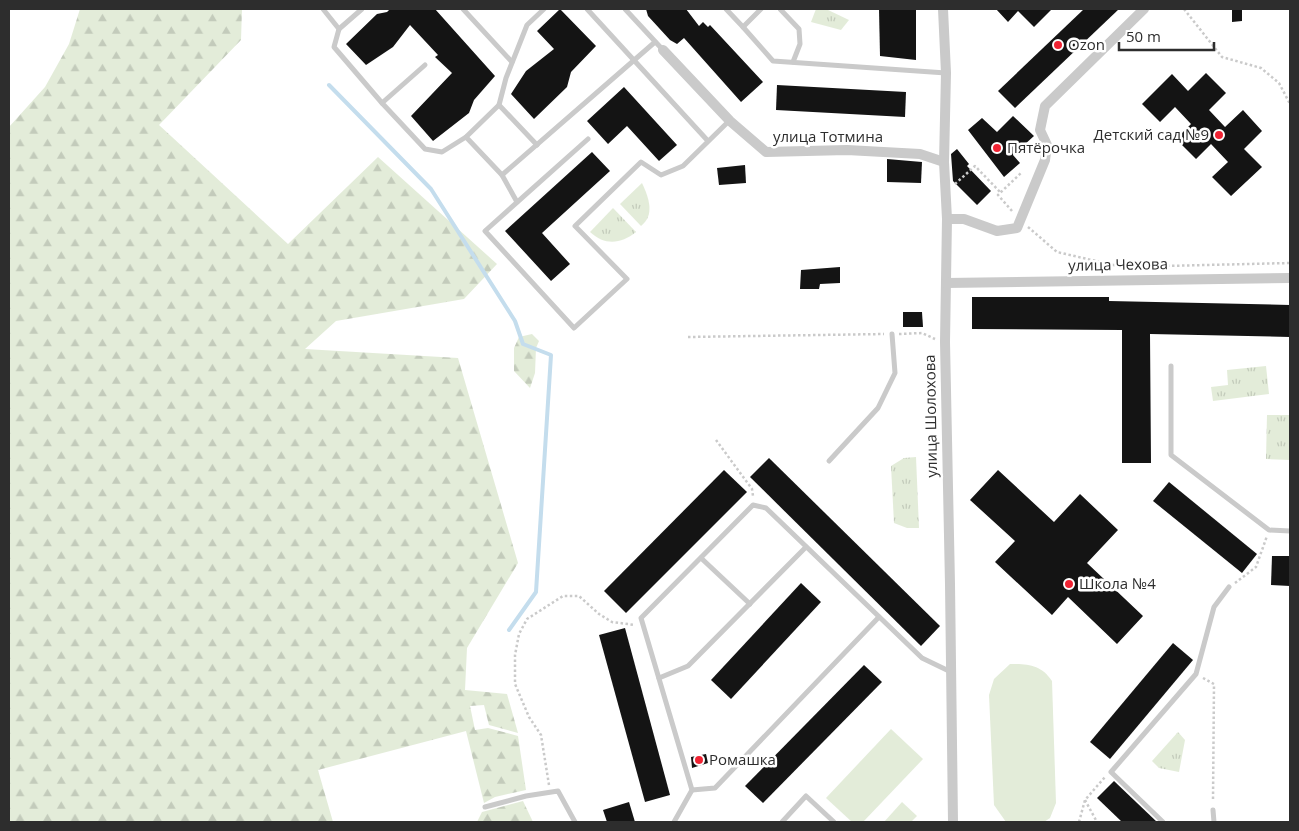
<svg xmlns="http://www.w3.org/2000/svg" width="1299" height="831" font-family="'Open Sans',sans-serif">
	<defs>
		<pattern id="forest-firs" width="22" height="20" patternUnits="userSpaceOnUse" patternTransform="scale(1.25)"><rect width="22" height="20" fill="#e3ecd9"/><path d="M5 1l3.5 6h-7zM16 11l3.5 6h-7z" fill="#c3cbbb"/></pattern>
		<pattern id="park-tufts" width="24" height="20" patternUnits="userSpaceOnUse" patternTransform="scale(1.25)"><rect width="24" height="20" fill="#e3ecd9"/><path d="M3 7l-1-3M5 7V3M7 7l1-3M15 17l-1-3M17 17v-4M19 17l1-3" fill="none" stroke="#c3cbbb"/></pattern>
	</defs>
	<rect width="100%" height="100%" fill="#fff"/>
	<g fill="#e3ecd9">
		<path d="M1010 664C1029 664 1041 665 1052 681L1056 803 1050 818 1044 822H1006L994 805 989 695 994 679Z"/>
		<polygon points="891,729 923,759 863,822 852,822 826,798"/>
		<polygon points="902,802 917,816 911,822 884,822"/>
	</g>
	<g fill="url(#forest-firs)">
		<polygon points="80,9 242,9 241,40 159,125 288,244 378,157 497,264 464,299 336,321 305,349 458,358 518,563 467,648 465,690 507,694 518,733 489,725 484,705 470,706 475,730 488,728 518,736 526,790 495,797 484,803 466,731 318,770 333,822 9,822 9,127 45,87 69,44"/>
		<polygon points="532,334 539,341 536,348 535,373 530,388 514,371 514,348 519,337"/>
		<polygon points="523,801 533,822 477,822 482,812"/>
	</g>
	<g fill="url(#park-tufts)">
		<polygon points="816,9 826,9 849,20 841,30 811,22"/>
		<path d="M642 183C649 198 655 215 641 226L620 204Z"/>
		<path d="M613 208 636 232C621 244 605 246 590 232Z"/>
		<polygon points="1266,366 1269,394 1213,401 1211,387 1228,385 1227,370"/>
		<polygon points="1267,415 1290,415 1290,460 1266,459"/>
		<polygon points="916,457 919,528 907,528 894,523 891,466 904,458"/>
		<polygon points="1178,732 1185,740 1179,772 1159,768 1152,761"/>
	</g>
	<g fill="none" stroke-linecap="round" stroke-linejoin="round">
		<polyline stroke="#c4dded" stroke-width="4" points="329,85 431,189 515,321 523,344 551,355 536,592 509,630"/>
	</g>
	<g fill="#141414">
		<polygon points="390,9 435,9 495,76 474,100 469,113 433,141 411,116 452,73 435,57 438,55 410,25 393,47 366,65 346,44 377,14 387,12"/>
		<polygon points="560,9 596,46 571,72 567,87 534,119 511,94 526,71 554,49 537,31"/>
		<polygon points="646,9 686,9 699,26 703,22 708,27 710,25 763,82 741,102 684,38 677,44 670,40 648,16"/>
		<polygon points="879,9 916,9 916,60 880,56"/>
		<polygon points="996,9 1052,9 1034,27 1018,11 1008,22"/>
		<polygon points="1084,9 1119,9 1015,108 998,91"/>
		<polygon points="1232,9 1242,9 1242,21 1232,22"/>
		<polygon points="1206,73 1226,93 1209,110 1225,127 1243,110 1262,131 1244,149 1262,167 1231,196 1212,177 1228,162 1211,144 1196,159 1176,139 1191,124 1175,107 1160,122 1142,104 1172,74 1188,91"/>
		<polygon points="777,85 906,92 905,117 776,110"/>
		<polygon points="624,87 677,145 659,161 627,126 608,144 587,121"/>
		<polygon points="1013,116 1034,136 1013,155 1020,163 1004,177 968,130 982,118 997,132"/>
		<polygon points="957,149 969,164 967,166 991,191 977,205 953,181 951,154"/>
		<polygon points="592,152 610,171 542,233 570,264 551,281 505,231"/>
		<polygon points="887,159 922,162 921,183 887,182"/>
		<polygon points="745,165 746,183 719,185 717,168"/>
		<polygon points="840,267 840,283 820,284 819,289 800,289 801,270"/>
		<polygon points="972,297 1109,297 1109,301 1290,305 1290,337 1150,334 1151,463 1122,463 1122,330 972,329"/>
		<polygon points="903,312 922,312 923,327 903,327"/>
		<polygon points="769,458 940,626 921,646 750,477"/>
		<polygon points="724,470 747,492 626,613 604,591"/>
		<polygon points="998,470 1054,522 1080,494 1118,530 1087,563 1143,616 1117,644 1068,597 1052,615 995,562 1015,541 970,500"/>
		<polygon points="1169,482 1257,554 1242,573 1153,501"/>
		<polygon points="1272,556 1290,556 1290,586 1271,585"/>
		<polygon points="801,583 821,602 731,699 711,680"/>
		<polygon points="625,628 670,795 645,802 599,635"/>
		<polygon points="1173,643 1193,660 1110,759 1090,742"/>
		<polygon points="864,665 882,682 763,803 745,786"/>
		<polygon points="706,754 708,763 692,768 691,757"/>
		<polygon points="1114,781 1157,822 1122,822 1097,798"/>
		<polygon points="629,802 635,822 607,822 603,810"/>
	</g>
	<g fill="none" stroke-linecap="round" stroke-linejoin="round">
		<g stroke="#cacaca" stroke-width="2.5" stroke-dasharray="2.5 2.5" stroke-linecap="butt">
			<polyline points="1184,9 1222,57 1261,68 1279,83 1290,104"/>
			<polyline points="955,184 975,166 1001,193"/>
			<polyline points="1012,211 998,195 1021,173"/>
			<polyline points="1028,227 1057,252 1122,267 1290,263"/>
			<polyline points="899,334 922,333 935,339"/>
			<polyline points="688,337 884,334"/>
			<polyline points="716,440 752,489 753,496"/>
			<polyline points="1235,583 1256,567 1267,536"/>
			<polyline points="1203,678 1214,684 1213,801"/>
			<polyline points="549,785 541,735 529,717 515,684 515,655 519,634 527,619 563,596 579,596 599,614 612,622 635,625"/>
			<polyline points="1085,800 1097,822"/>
			<polyline points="1079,822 1085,800 1105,777"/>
		</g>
		<g stroke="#cacaca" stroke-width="5">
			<polyline points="323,9 339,29 334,47 382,103"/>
			<polyline points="463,9 512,62"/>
			<polyline points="587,9 708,141"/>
			<polyline points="625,9 663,50"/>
			<polyline points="726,9 743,27 761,9"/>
			<polyline points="780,9 799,29 800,44 793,62"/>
			<polyline points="743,27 773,61 946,73"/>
			<polyline points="339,29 362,9"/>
			<polyline points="425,65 382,103 425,149 442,152 466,137"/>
			<polyline points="499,105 506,78 527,25 544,9"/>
			<polyline points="588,139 485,231 574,328 627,279 575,226 641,162 661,175 683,166 729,121"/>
			<polyline points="502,175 655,42"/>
			<polyline points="517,202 502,175 466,137 499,105 537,145"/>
			<polyline points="1171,366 1171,455 1269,530 1290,531"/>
			<polyline points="829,461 878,408 895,373 892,334"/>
			<polyline points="701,558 750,604"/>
			<polyline points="659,678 688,666 806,547"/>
			<polyline points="692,790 715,788 879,617"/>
			<polyline points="485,807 526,796 558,791 575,822"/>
			<polyline points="1213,810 1214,822"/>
			<polyline points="674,822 692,790 641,618 753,505 766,508 922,658 951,672"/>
			<polyline points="782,822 806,796 834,822"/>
			<polyline points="1163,822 1111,772 1196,674 1214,607 1229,587"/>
		</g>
		<g stroke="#cacaca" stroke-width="10">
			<polyline points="943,9 946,73 944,162 947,219 945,342 950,584 953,822"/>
			<polyline points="663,50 730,121 766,152 847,150 920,154 944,162"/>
			<polyline points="947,219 964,219 997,231 1017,228 1045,160 1047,145 1040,130 1045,106 1144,9"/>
			<polyline points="946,283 1290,278"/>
		</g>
	</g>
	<g fill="#f02333" stroke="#fff" stroke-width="2">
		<circle cx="1058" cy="45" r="5"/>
		<circle cx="1219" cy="135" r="5"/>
		<circle cx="997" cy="148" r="5"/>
		<circle cx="1069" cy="584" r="5"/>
		<circle cx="699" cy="760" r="5"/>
	</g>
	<g text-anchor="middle" stroke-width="5" stroke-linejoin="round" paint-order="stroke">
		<g font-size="15" fill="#2d2d2d" stroke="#fff" text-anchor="start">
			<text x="1068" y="50">Ozon</text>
			<text x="1209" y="140" text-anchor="end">Детский сад №9</text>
			<text x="1007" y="153">Пятёрочка</text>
			<text x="1079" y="589">Школа №4</text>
			<text x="709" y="765">Ромашка</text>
		</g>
		<g font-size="15" fill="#2d2d2d" stroke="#fff">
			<text x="828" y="142">улица Тотмина</text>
			<text transform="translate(1118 265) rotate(-1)" y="5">улица Чехова</text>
			<text transform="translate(931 416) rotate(-91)" y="5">улица Шолохова</text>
		</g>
	</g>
	<rect width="1299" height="831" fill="none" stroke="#2d2d2d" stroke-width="20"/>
	<path d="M1119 42v8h95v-8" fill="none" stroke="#2d2d2d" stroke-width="2.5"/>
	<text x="1126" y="42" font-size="15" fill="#2d2d2d" stroke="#ffffff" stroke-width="4" paint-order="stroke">50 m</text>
</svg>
